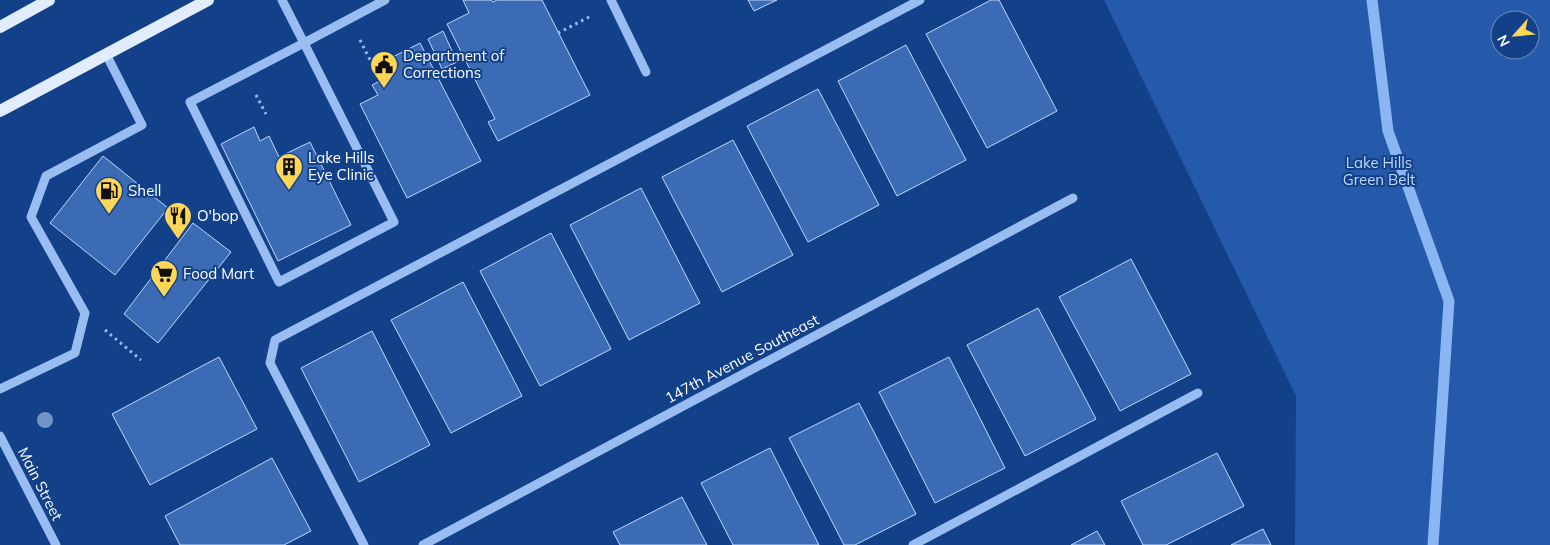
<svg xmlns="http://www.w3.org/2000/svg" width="1550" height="545" font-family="Mulish,sans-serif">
	<rect width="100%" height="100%" fill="#12418a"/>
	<path fill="#245aa9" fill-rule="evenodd" d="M1104 0H1550V545H1295L1296 396ZM1500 20H1530V50H1500Z"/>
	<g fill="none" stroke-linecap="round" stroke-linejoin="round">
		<polyline stroke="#8ab7f4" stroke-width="11" points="1372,0 1388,131 1449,301 1433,545"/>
	</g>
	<g fill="#3b6bb4" stroke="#bfd8fc">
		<polygon points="463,0 491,0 493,2 497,0 542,0 590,95 498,141 488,122 495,119 447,24 469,13"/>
		<polygon points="748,0 777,0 754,11"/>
		<polygon points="991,0 999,0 1057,111 987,148 926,34"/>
		<polygon points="443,31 457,62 442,69 428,39"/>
		<polygon points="420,43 481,161 407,198 360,104 378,95 372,85 384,79 377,65"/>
		<polygon points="906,45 966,160 897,196 838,81"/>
		<polygon points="818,89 879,205 808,242 747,126"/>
		<polygon points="254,127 260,141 269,136 279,157 310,142 351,225 278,261 221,144"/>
		<polygon points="733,140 793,255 722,292 662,177"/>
		<polygon points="103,156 168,208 115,275 50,223"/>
		<polygon points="641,188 700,303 629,340 570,225"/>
		<polygon points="193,223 231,252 158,343 124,314"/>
		<polygon points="551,233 611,349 540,386 480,271"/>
		<polygon points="1131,259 1191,374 1120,411 1059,297"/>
		<polygon points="463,282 522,396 451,433 391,320"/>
		<polygon points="1038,308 1096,419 1025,456 967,345"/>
		<polygon points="372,331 430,445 359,482 301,368"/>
		<polygon points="219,357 257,429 150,485 112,414"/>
		<polygon points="949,357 1005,468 935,503 879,392"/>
		<polygon points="859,403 916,514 855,545 844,545 789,438"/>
		<polygon points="770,448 819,545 733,545 701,483"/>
		<polygon points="1217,453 1244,506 1166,545 1143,545 1121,501"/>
		<polygon points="272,458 311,531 284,545 180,545 165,516"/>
		<polygon points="682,497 707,545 620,545 613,532"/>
		<polygon points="1263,529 1271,545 1231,545"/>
		<polygon points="1097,531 1105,545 1071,545"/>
	</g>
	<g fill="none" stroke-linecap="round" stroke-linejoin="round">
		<g stroke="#99bdf1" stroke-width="3" stroke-dasharray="2.5 4" stroke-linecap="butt">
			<polyline points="558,33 591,16"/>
			<polyline points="360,40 373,66"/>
			<polyline points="256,95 266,114"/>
			<polyline points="105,330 141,360"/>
		</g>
		<g stroke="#99bdf1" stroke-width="9">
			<polyline points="282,0 304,43 385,0"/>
			<polyline points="611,0 646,72"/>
			<polygon points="304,43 394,222 279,282 190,102"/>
			<polyline points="0,389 75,353 85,313 31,217 46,176 142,125 106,54"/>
			<polyline points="0,436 56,545"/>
			<polyline points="364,545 270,363 275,340 920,0"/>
			<polyline points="423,545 1073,198"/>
			<polyline points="913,545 1198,393"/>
		</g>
		<g stroke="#e2ecff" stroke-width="12">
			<polyline points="0,27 49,0"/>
			<polyline points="0,111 208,0"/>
		</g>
	</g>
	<circle fill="#7194c9" cx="45" cy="420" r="8"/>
	<defs>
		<symbol id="civic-pin" viewBox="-11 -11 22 30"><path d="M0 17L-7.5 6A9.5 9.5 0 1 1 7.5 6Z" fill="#ffd658" stroke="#12418a"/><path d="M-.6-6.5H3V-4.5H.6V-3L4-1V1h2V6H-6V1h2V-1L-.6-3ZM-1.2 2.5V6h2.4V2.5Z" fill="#111"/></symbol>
		<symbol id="building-pin" viewBox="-11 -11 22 30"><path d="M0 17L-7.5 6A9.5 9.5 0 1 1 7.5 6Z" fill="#ffd658" stroke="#12418a"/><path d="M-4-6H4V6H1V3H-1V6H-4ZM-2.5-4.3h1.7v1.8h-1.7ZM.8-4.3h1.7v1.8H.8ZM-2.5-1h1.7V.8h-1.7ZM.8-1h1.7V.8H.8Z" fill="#111"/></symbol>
		<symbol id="fuel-pin" viewBox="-11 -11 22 30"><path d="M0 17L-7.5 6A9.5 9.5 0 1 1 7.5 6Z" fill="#ffd658" stroke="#12418a"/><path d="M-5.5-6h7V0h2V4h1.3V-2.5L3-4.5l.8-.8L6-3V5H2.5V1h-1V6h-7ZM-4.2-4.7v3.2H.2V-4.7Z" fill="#111"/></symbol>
		<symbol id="restaurant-pin" viewBox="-11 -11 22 30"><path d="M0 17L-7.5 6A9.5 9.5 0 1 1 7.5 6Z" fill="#ffd658" stroke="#12418a"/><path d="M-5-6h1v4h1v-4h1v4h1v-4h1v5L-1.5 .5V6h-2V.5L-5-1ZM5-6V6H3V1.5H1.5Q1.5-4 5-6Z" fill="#111"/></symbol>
		<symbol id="supermarket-pin" viewBox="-11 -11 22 30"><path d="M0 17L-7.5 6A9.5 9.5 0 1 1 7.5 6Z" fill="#ffd658" stroke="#12418a"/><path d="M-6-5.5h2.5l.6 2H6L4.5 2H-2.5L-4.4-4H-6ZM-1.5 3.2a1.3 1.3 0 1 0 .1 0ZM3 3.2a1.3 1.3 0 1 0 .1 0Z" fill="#111"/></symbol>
	</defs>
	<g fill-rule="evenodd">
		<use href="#civic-pin" x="368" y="49" width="32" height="43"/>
		<use href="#building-pin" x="273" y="151" width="32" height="43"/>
		<use href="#fuel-pin" x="93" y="175" width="32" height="43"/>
		<use href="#restaurant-pin" x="162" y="200" width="32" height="43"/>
		<use href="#supermarket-pin" x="148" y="258" width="32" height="43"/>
	</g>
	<g text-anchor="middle" stroke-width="4" stroke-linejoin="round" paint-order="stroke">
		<g font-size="15" fill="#fff" stroke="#12418a" text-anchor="start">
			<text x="403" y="61">Department of<tspan x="403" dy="17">Corrections</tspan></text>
			<text x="308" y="163">Lake Hills<tspan x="308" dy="17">Eye Clinic</tspan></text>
			<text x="128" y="196">Shell</text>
			<text x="197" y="221">O'bop</text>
			<text x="183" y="279">Food Mart</text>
		</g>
		<g font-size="15" fill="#bfd8fc" stroke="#12418a">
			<text x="1379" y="168">Lake Hills<tspan x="1379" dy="17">Green Belt</tspan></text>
		</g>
		<g font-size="15" fill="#fff" stroke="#12418a">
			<text transform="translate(742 359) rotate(-28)" y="5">147th Avenue Southeast</text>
			<text transform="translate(40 484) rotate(63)" y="5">Main Street</text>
		</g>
	</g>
	<g transform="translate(1515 35) rotate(243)"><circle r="24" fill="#12418a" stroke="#718db9"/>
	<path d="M0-4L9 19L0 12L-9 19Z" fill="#ffd658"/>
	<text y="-8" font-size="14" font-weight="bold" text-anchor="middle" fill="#ffffff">N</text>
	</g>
</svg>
